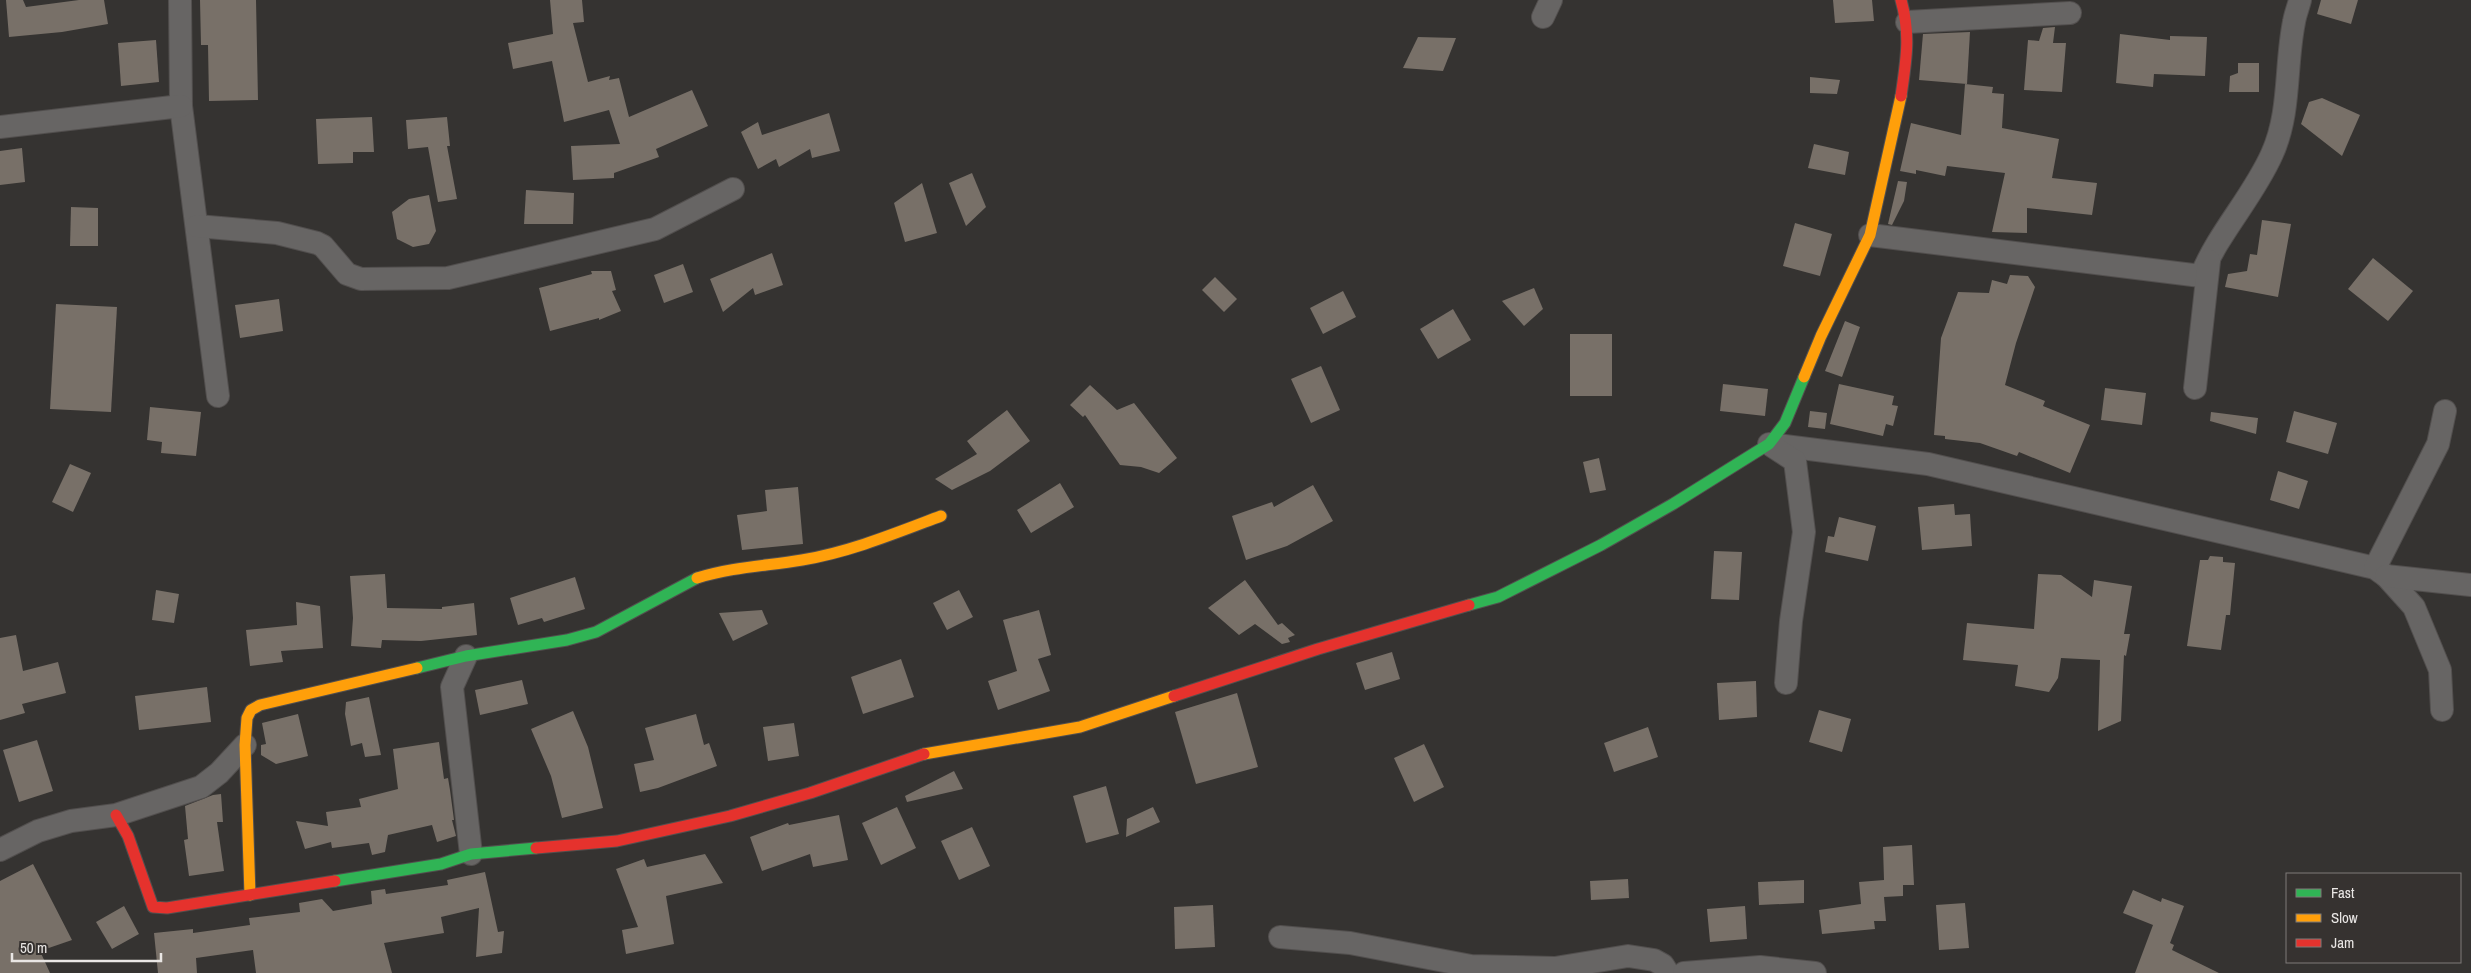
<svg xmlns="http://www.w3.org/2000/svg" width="2471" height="973" font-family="'Archivo Narrow',sans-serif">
	<rect width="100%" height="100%" fill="#353331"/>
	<g fill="#787068">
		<polygon points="6,0 23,0 26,7 79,0 104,0 108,24 62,32 9,37"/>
		<polygon points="200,0 256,0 258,100 209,101 208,45 201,45"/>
		<polygon points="550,0 582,0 584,22 573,23 588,82 610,76 609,80 619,78 629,117 692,90 708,126 656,149 659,157 614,173 614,178 573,180 571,146 620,144 609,110 564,122 552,61 513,69 508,43 553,34"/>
		<polygon points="1833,0 1872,0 1874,21 1835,23"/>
		<polygon points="2321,0 2358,0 2351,24 2317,14"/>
		<polygon points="2055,27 2053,43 2066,43 2062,92 2024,90 2028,40 2039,41 2043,28"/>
		<polygon points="1970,32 1967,84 1919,80 1923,34"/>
		<polygon points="2120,34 2170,40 2170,36 2207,37 2205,76 2154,74 2153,87 2116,83"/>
		<polygon points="1418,37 1456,38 1443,71 1403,68"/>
		<polygon points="156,40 159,82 121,86 118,43"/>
		<polygon points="2238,63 2259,63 2259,92 2229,92 2230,76 2238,73"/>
		<polygon points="1810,77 1840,80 1837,94 1810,93"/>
		<polygon points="1965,84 1993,87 1992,93 2004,94 2002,128 2059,139 2052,178 2097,183 2092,215 2027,208 2027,233 1992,232 2005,173 1947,166 1945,176 1916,170 1916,174 1900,171 1911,123 1961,135"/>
		<polygon points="2322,98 2360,115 2342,156 2301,124 2309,102"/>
		<polygon points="829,113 840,151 812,158 810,149 779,167 776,159 758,169 741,132 758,122 762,135"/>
		<polygon points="372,117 374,152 353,152 353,163 318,164 316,119"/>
		<polygon points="447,117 450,146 447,146 457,199 438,202 428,147 408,149 406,120"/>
		<polygon points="1814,144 1849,152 1845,175 1808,168"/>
		<polygon points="22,148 25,182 0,185 0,151"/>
		<polygon points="972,173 986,207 966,226 949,183"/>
		<polygon points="1898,181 1907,182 1904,201 1892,225 1888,224"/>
		<polygon points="922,183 937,233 905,242 894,203"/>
		<polygon points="526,190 574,193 573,224 524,224"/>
		<polygon points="429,195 436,231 429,244 413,247 397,239 392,212 409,199"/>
		<polygon points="71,207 98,208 98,246 70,246"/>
		<polygon points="2262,220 2291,224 2278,297 2225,287 2228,274 2247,271 2250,254 2257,255"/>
		<polygon points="1795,223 1832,234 1820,276 1783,266"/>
		<polygon points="772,253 783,285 755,295 753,288 723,312 710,279"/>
		<polygon points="2373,258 2413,291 2388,321 2348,289"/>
		<polygon points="683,264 693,292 664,303 654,275"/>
		<polygon points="591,271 611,271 616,290 612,291 621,311 599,320 599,318 550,331 539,288 592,274"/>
		<polygon points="2010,275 2028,276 2035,287 2016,343 2005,385 2045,401 2043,406 2090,425 2070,473 2019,452 2017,456 1980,443 1945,439 1945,436 1934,435 1941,338 1958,292 1989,293 1992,280 2007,284"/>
		<polygon points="1215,277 1237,299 1224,312 1202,290"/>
		<polygon points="1534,288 1543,309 1524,326 1502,301"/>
		<polygon points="1343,291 1356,317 1323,334 1310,308"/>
		<polygon points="279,299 283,331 240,338 235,305"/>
		<polygon points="56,304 117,307 111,412 50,409"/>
		<polygon points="1453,309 1471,340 1438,359 1420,329"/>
		<polygon points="1845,321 1860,327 1842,377 1825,371"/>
		<rect x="1570" y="334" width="42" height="62"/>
		<polygon points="1321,366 1340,410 1311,423 1291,379"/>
		<polygon points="1723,384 1768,389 1765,416 1720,411"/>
		<polygon points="1839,384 1894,396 1892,405 1898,406 1893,426 1886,424 1883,436 1830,424"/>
		<polygon points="1090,385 1117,410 1134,403 1177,458 1159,473 1141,467 1120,465 1085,415 1083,417 1070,405"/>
		<polygon points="2105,388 2146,393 2142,425 2101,420"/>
		<polygon points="150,407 201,412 196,456 161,453 162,442 147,440"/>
		<polygon points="1007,410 1030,441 990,471 952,490 935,479 977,454 967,441"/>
		<polygon points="1810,411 1827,413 1825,429 1808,427"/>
		<polygon points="2294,411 2337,423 2328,454 2286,442"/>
		<polygon points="2211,412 2258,418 2256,434 2210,421"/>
		<polygon points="1599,458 1606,490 1590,493 1583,462"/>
		<polygon points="70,464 91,473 73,512 52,502"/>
		<polygon points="2278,471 2308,481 2299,509 2270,500"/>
		<polygon points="1060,483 1074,507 1031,533 1017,510"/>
		<polygon points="1313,485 1333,521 1287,546 1246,560 1232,516 1272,502 1274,507"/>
		<polygon points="798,487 803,544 742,550 737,515 767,511 765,490"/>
		<polygon points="1954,504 1955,515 1970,514 1972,546 1922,550 1918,507"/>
		<polygon points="1839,517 1876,526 1868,561 1825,552 1828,536 1834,537"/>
		<polygon points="1714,551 1742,552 1739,600 1711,599"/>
		<polygon points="2210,556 2223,557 2223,562 2235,563 2230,615 2226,615 2221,650 2187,646 2200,560 2208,560"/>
		<polygon points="385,574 387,608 442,609 442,607 474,603 477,635 421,641 382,640 381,648 351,646 353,618 350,576"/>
		<polygon points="2038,574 2061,575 2092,597 2094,580 2132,586 2124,634 2130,634 2126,656 2124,655 2121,721 2098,731 2100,660 2061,658 2058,678 2049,692 2015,686 2018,665 1963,660 1967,623 2034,629"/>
		<polygon points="575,577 585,609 544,622 542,618 518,625 510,598"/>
		<polygon points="1245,580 1278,625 1282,623 1295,635 1288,638 1290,642 1282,644 1255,624 1239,635 1208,608"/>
		<polygon points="156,590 179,594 174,623 152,620"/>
		<polygon points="959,590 973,617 947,630 933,603"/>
		<polygon points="296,602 320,606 323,648 281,651 283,662 250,666 246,630 297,625"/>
		<polygon points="762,610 768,624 733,641 719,613"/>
		<polygon points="1039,610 1051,655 1038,659 1050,691 998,710 988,681 1017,671 1003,620"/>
		<polygon points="16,635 23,671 58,662 66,693 22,704 25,713 0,720 0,638"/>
		<polygon points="1392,652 1400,679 1365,690 1356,663"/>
		<polygon points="901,659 914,697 863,714 851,677"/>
		<polygon points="522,680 528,704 480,715 475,690"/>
		<polygon points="1756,681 1757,717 1719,720 1717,683"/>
		<polygon points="207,687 211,722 139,730 135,696"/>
		<polygon points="1237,693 1258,767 1196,784 1175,712"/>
		<polygon points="369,697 381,755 365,757 362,743 351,746 345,714 346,702"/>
		<polygon points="1819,710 1851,719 1842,752 1809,742"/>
		<polygon points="573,711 588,747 603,808 562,818 551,776 531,729"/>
		<polygon points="298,714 308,756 276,764 261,755 261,745 266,744 262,723"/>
		<polygon points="696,714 704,745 709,743 717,766 658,788 640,792 634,764 654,760 645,728"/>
		<polygon points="794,723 799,756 768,761 763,727"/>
		<polygon points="1648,727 1658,757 1614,772 1604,743"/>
		<polygon points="37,740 53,791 19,802 3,750"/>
		<polygon points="439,742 444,779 448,778 450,790 454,820 452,820 456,836 437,842 432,825 388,835 385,852 372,855 369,843 332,848 331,842 305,849 296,821 328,826 326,812 361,807 359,799 398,789 393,749"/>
		<polygon points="1424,744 1444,787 1414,802 1394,758"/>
		<polygon points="954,771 963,789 907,802 905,796"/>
		<polygon points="1106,786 1119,834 1086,843 1073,796"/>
		<polygon points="221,794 223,822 217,822 224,871 189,876 184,840 188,839 185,806 213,795"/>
		<polygon points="897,807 916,848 881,865 862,823"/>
		<polygon points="1153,807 1160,822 1126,837 1127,819"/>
		<polygon points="839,815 848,860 813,867 810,854 762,871 750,837 788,823 789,825"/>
		<polygon points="972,827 990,866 959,880 941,841"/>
		<polygon points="1912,845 1914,885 1903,885 1903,896 1884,897 1886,921 1874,921 1875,929 1822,934 1819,910 1861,904 1859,882 1884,880 1883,847"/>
		<polygon points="705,854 723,883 666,896 674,944 626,954 622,930 638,927 616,869 644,859 647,867"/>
		<polygon points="33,864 72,940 40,951 50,973 0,973 0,881"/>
		<polygon points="485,872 498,932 504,931 502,953 476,957 479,908 441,917 444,933 384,943 392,973 256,973 253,950 196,958 197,973 158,973 154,933 193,929 193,933 250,925 249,918 300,912 299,903 322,899 333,911 372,904 371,891 385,889 386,894 448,885 447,880"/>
		<polygon points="1628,879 1629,898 1591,900 1590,881"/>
		<polygon points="1804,880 1804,903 1759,905 1758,882"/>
		<polygon points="2133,890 2161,902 2162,898 2184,906 2170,943 2174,945 2172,950 2219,973 2135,973 2153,925 2123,913"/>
		<polygon points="1965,903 1969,948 1939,950 1936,905"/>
		<polygon points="1213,905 1215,947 1175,949 1174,907"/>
		<polygon points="124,906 139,934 112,949 96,922"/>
		<polygon points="1745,906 1747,939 1710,942 1707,909"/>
	</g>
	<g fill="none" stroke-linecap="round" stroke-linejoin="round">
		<defs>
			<g id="street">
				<polyline points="180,0 181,106 218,396"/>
				<polyline points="1543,17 1551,0"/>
				<polyline points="1907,22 2070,13"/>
				<polyline points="0,127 181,106"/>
				<polyline points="197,226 277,233 317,243 323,246 347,274 361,279 448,278 655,229 733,189"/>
				<path d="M1870 235 2201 276C2218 233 2253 197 2272 154 2291 112 2285 66 2294 22 2295 15 2298 8 2300 0"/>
				<polyline points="2195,388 2209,261"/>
				<polyline points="1769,444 1928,464 2375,568 2386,576 2414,607 2440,670 2442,710"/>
				<polyline points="1772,446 1795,461 1804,532 1791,621 1786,683"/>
				<polyline points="2375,568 2438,444 2445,411"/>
				<polyline points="2386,576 2471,585"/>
				<polyline points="466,656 452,687 471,854"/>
				<polyline points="0,850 38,831 71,821 116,815 201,787 219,773 245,745"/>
				<polyline points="1280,937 1350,943 1471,966 1555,968 1628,956 1654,960 1663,965 1668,973"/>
				<polyline points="1684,973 1760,967 1815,973"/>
			</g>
			<g id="fast">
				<polyline points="1469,605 1498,597 1601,545 1673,504 1769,444 1785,423 1804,377"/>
				<polyline points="417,668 466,656 567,640 596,632 697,578"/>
				<polyline points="335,881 441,864 471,854 536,848"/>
			</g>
			<g id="slow">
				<polyline points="1804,377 1821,336 1870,235 1901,96"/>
				<path d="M697 578C733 567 766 566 802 560 850 552 896 533 941 516"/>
				<polyline points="924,754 1080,727 1174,696"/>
				<polyline points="250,895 245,745 247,718 251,710 260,705 417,668"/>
			</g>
			<g id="jam">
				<path d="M1901 96C1906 61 1911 35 1901 0"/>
				<polyline points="1174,696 1318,649 1469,605"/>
				<polyline points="116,815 128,836 153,907 167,908 335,881"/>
				<polyline points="536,848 617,841 730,816 810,793 924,754"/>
			</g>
		</defs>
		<use href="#street" stroke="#524f4e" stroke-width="24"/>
		<use href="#fast" stroke="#524f4e" stroke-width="13"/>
		<use href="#slow" stroke="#524f4e" stroke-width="13"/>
		<use href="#jam" stroke="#524f4e" stroke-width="13"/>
		<use href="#street" stroke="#676564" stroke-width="22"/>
		<use href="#fast" stroke="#30b455" stroke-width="11"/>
		<use href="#slow" stroke="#ff9f0a" stroke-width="11"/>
		<use href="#jam" stroke="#e5322d" stroke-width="11"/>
	</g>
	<rect x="2286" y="873" width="175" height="90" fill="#363230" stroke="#7e7a78"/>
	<rect x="2296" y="889" width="25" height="8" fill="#30b455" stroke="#7e7a78"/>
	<text x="2331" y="898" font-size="15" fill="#e9e6e4">Fast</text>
	<rect x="2296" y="914" width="25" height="8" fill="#ff9f0a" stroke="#7e7a78"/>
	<text x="2331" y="923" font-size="15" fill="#e9e6e4">Slow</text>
	<rect x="2296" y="939" width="25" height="8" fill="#e5322d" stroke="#7e7a78"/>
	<text x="2331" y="948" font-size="15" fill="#e9e6e4">Jam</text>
	<path d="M12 953v8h149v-8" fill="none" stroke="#e9e6e4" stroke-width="2.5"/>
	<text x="20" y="953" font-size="15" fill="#e9e6e4" stroke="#363230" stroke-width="4" paint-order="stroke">50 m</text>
</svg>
